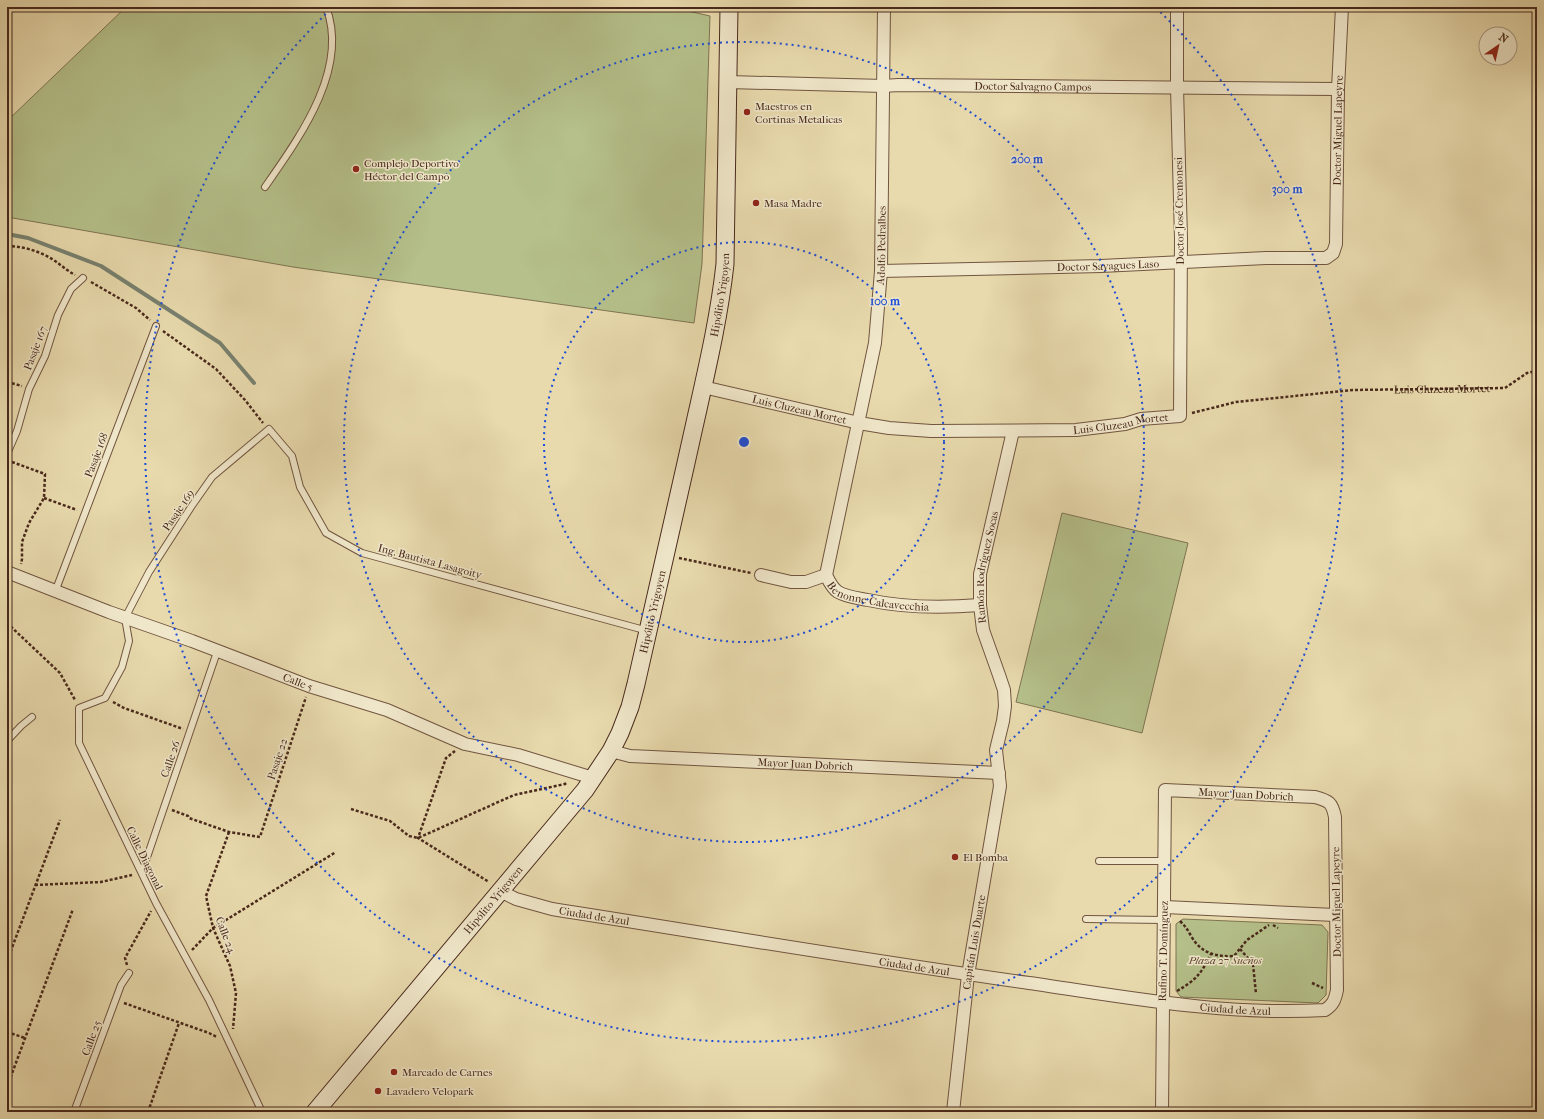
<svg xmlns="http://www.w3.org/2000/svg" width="1544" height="1119" font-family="'IM FELL French Canon',serif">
	<rect width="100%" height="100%" fill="#e8daad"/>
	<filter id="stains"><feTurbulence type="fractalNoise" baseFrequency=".005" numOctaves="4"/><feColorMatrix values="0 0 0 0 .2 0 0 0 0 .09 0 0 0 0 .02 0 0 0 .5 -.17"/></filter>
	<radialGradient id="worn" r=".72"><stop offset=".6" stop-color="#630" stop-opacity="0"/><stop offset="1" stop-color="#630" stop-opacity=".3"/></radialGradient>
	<g fill="#b5c08a" stroke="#7f7453">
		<polygon points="126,7 671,7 710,16 702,264 694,323 293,267 7,217 7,121"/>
		<polygon points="1062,513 1188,543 1142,733 1016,702"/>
		<polygon points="1183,919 1322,925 1328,932 1326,995 1318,1003 1181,997 1176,991 1176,924"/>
	</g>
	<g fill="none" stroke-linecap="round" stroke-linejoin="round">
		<polyline stroke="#78816f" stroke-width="4" points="7,234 28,238 101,266 220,343 254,383"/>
		<defs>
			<g id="lane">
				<path d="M265 187C299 138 350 69 326 7"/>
				<polyline points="7,454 17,431 29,389 45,356 58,315 71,289 83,278"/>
				<polyline points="55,592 156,326"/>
				<polyline points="7,741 21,726 32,717"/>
				<polyline points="1099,861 1165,861"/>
				<polyline points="142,872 217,652"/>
				<polyline points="1086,919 1164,920"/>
				<polyline points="74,1112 121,985 129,973"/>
				<polyline points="262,1112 209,1000 156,903 79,743 79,708 105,698 122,667 129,641 125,618 149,572 191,507 212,477 269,429 292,456 300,487 326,533 362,553 648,631"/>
			</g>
			<g id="street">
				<path id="s2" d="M728 82 884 86 898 85 1338 89"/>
				<path id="s3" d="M881 271 1101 266 1266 258H1326L1333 253 1336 244 1338 89 1342 7"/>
				<path id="s4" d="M703 387 859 423 889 428 931 431 1076 430 1125 424 1141 419 1180 416 1181 239 1177 87V7"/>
				<path id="s5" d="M7 572 109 612 192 641 309 686 387 710 465 744 518 755 593 778"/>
				<polyline points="761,575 791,582 806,582 826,575"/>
				<path id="s6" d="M826 575 875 343 881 271 884 7"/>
				<path id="s7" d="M826 575C829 581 832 588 838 592 847 597 858 598 868 600 905 608 943 608 980 605"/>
				<path id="s8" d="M611 751 630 756 999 773"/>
				<path id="s9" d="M500 891 516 899 552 909C711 934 870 961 1029 983 1127 997 1225 1016 1325 1010 1333 1005 1335 1000 1337 990L1335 817C1332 802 1329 801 1315 797L1165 790C1165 897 1162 1004 1162 1112"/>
				<polyline points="1165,907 1335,915"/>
				<path id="s10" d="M953 1112 968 975 1000 786 996 750 1003 721 1005 706 1004 690 999 675 983 630 980 605V574L1013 431"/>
			</g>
			<g id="secondary">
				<path id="s11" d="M315 1112 585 790 611 751 620 733 630 707 636 684C655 599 675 513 694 427 706 373 719 319 725 264L729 7"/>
			</g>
		</defs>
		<use href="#lane" stroke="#715540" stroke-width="8"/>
		<use href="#street" stroke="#715540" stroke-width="14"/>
		<use href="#secondary" stroke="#49291c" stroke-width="19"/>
		<g stroke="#49291c" stroke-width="2.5" stroke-dasharray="3 2" stroke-linecap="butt">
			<path d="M7 246C22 246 39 251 52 259 60 264 66 270 75 275"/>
			<polyline points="91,282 136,308 150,320"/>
			<polyline points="163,331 216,369 245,400 263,423"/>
			<polyline points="7,382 22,386"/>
			<path id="s1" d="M1192 413 1236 402 1353 390 1505 388 1527 373 1537 371"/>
			<polyline points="12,462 45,474 44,498 29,523 22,542 22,559 21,564"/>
			<polyline points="44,498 77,510"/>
			<polyline points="679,558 751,573"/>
			<polyline points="7,623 60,673 75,700"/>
			<polyline points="113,702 124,708 183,729"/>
			<polyline points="455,751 446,758 418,838 489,882"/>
			<polyline points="351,809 390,821 409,836 418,838 514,795 565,784 567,782"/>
			<polyline points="172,810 188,816 189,818 229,832 260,837 306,697"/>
			<polyline points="229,832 206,896 213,928 230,966 236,993 233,1029"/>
			<polyline points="35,885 101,882 132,875"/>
			<path d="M1180 921C1185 926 1188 930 1191 936 1201 953 1215 957 1234 956L1247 940 1269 925"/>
			<polyline points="1273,925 1278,928"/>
			<polyline points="1240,949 1253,964 1256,994"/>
			<polyline points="192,950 213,928 336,852"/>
			<polyline points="7,961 60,820"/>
			<polyline points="127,965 125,958 151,911"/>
			<polyline points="1312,983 1323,988"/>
			<path d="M1177 991C1196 980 1201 974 1211 954"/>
			<polyline points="124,1003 209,1033 217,1037"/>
			<polyline points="7,1032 25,1038"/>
			<polyline points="7,1087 73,909"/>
			<polyline points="148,1112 179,1023"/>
		</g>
		<use href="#lane" stroke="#f0e7ca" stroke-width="6"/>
		<use href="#street" stroke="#f0e7ca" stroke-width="12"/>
		<use href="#secondary" stroke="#f0e7ca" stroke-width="17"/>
	</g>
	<g fill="none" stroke="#1d4ed8" stroke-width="2" stroke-dasharray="2 4">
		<circle cx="744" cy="442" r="200"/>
		<circle cx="744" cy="442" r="400"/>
		<path d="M1156 8A599 599 0 1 1 332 8"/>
	</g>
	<g fill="#8f2418" stroke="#f0e7ca" stroke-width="1.5">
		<circle cx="747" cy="112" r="4"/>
		<circle cx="356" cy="169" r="4"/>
		<circle cx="756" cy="203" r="4"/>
		<circle cx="955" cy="857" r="4"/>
		<circle cx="394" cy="1072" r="4"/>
		<circle cx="378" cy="1091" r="4"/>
	</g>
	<g text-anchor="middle" stroke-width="3" stroke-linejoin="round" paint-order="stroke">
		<g font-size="11" fill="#49291c" stroke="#f0e7ca">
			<text dy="4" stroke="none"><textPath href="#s2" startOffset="305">Doctor Salvagno Campos</textPath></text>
			<text dy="4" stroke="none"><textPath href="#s3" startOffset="577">Doctor Miguel Lapeyre</textPath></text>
			<text transform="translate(1179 211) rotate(-91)" y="4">Doctor José Cremonesi</text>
			<text dy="4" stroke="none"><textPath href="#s6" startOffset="335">Adolfo Pedralbes</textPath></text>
			<text dy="4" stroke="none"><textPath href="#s3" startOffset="227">Doctor Sayagues Laso</textPath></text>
			<text dy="4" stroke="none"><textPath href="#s11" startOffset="937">Hipólito Yrigoyen</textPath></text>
			<text transform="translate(35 348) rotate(-69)" y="4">Pasaje 167</text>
			<text dy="4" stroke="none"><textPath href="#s1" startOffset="252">Luis Cluzeau Mortet</textPath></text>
			<text dy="4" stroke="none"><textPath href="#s4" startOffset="99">Luis Cluzeau Mortet</textPath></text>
			<text dy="4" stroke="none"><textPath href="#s4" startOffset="423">Luis Cluzeau Mortet</textPath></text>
			<text transform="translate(96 455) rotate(-69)" y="4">Pasaje 168</text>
			<text transform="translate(178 510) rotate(-56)" y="4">Pasaje 169</text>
			<text transform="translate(430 561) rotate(15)" y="4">Ing. Bautista Lasagoity</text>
			<text dy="4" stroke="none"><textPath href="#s10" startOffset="554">Ramón Rodríguez Socas</textPath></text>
			<text dy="4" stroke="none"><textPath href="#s7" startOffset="61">Benonne Calcavecchia</textPath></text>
			<text dy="4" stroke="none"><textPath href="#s11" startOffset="613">Hipólito Yrigoyen</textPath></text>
			<text dy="4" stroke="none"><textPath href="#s5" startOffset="311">Calle 5</textPath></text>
			<text transform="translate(170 759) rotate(-71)" y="4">Calle 26</text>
			<text transform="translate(277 759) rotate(-72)" y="4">Pasaje 22</text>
			<text dy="4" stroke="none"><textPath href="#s8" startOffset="195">Mayor Juan Dobrich</textPath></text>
			<text transform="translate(1246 794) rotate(3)" y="4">Mayor Juan Dobrich</text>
			<text transform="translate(145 858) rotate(64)" y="4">Calle Diagonal</text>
			<text dy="4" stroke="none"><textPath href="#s11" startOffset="277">Hipólito Yrigoyen</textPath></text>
			<text transform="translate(1336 902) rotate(-91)" y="4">Doctor Miguel Lapeyre</text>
			<text dy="4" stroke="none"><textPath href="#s9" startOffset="98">Ciudad de Azul</textPath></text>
			<text transform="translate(226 935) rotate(69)" y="4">Calle 24</text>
			<text dy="4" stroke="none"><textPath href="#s10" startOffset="171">Capitán Luis Duarte</textPath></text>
			<text transform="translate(1163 951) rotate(-89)" y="4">Rufino T. Domínguez</text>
			<text dy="4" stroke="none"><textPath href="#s9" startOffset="422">Ciudad de Azul</textPath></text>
			<text dy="4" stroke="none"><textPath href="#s9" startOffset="746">Ciudad de Azul</textPath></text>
			<text transform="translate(91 1038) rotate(-70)" y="4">Calle 25</text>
		</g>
		<g font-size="11" fill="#49291c" stroke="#f0e7ca" text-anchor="start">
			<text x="755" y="110">Maestros en<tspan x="755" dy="13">Cortinas Metalicas</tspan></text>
			<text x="364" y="167">Complejo Deportivo<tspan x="364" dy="13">Héctor del Campo</tspan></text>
			<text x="764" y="207">Masa Madre</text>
			<text x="963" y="861">El Bomba</text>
			<text x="402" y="1076">Marcado de Carnes</text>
			<text x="386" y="1095">Lavadero Velopark</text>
		</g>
		<g font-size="11" font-style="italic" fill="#5f4732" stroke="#f0e7ca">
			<text x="1225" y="964">Plaza 27 Sueños</text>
		</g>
	</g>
	<circle cx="744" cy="442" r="6" fill="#1d4ed8" stroke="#f0e7ca" stroke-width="2"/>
	<g font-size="12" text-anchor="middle" font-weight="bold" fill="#1d4ed8" stroke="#f0e7ca" stroke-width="3" stroke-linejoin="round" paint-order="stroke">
		<text x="1027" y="163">200 m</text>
		<text x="1287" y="193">300 m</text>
		<text x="885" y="305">100 m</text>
	</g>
	<rect width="1544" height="1119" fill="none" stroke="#e8daad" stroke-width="24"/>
	<rect x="8" y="8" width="1528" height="1103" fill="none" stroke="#49291c" stroke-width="2"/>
	<rect x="12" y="12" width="1520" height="1095" fill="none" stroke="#49291c"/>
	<g transform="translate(1498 46) rotate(34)"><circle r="19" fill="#f0e7ca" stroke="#ad9b84"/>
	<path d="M0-3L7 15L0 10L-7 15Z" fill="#8f2418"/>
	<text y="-6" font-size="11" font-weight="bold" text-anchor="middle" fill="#49291c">N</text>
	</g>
	<rect width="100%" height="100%" filter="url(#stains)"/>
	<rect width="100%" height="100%" fill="url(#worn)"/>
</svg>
